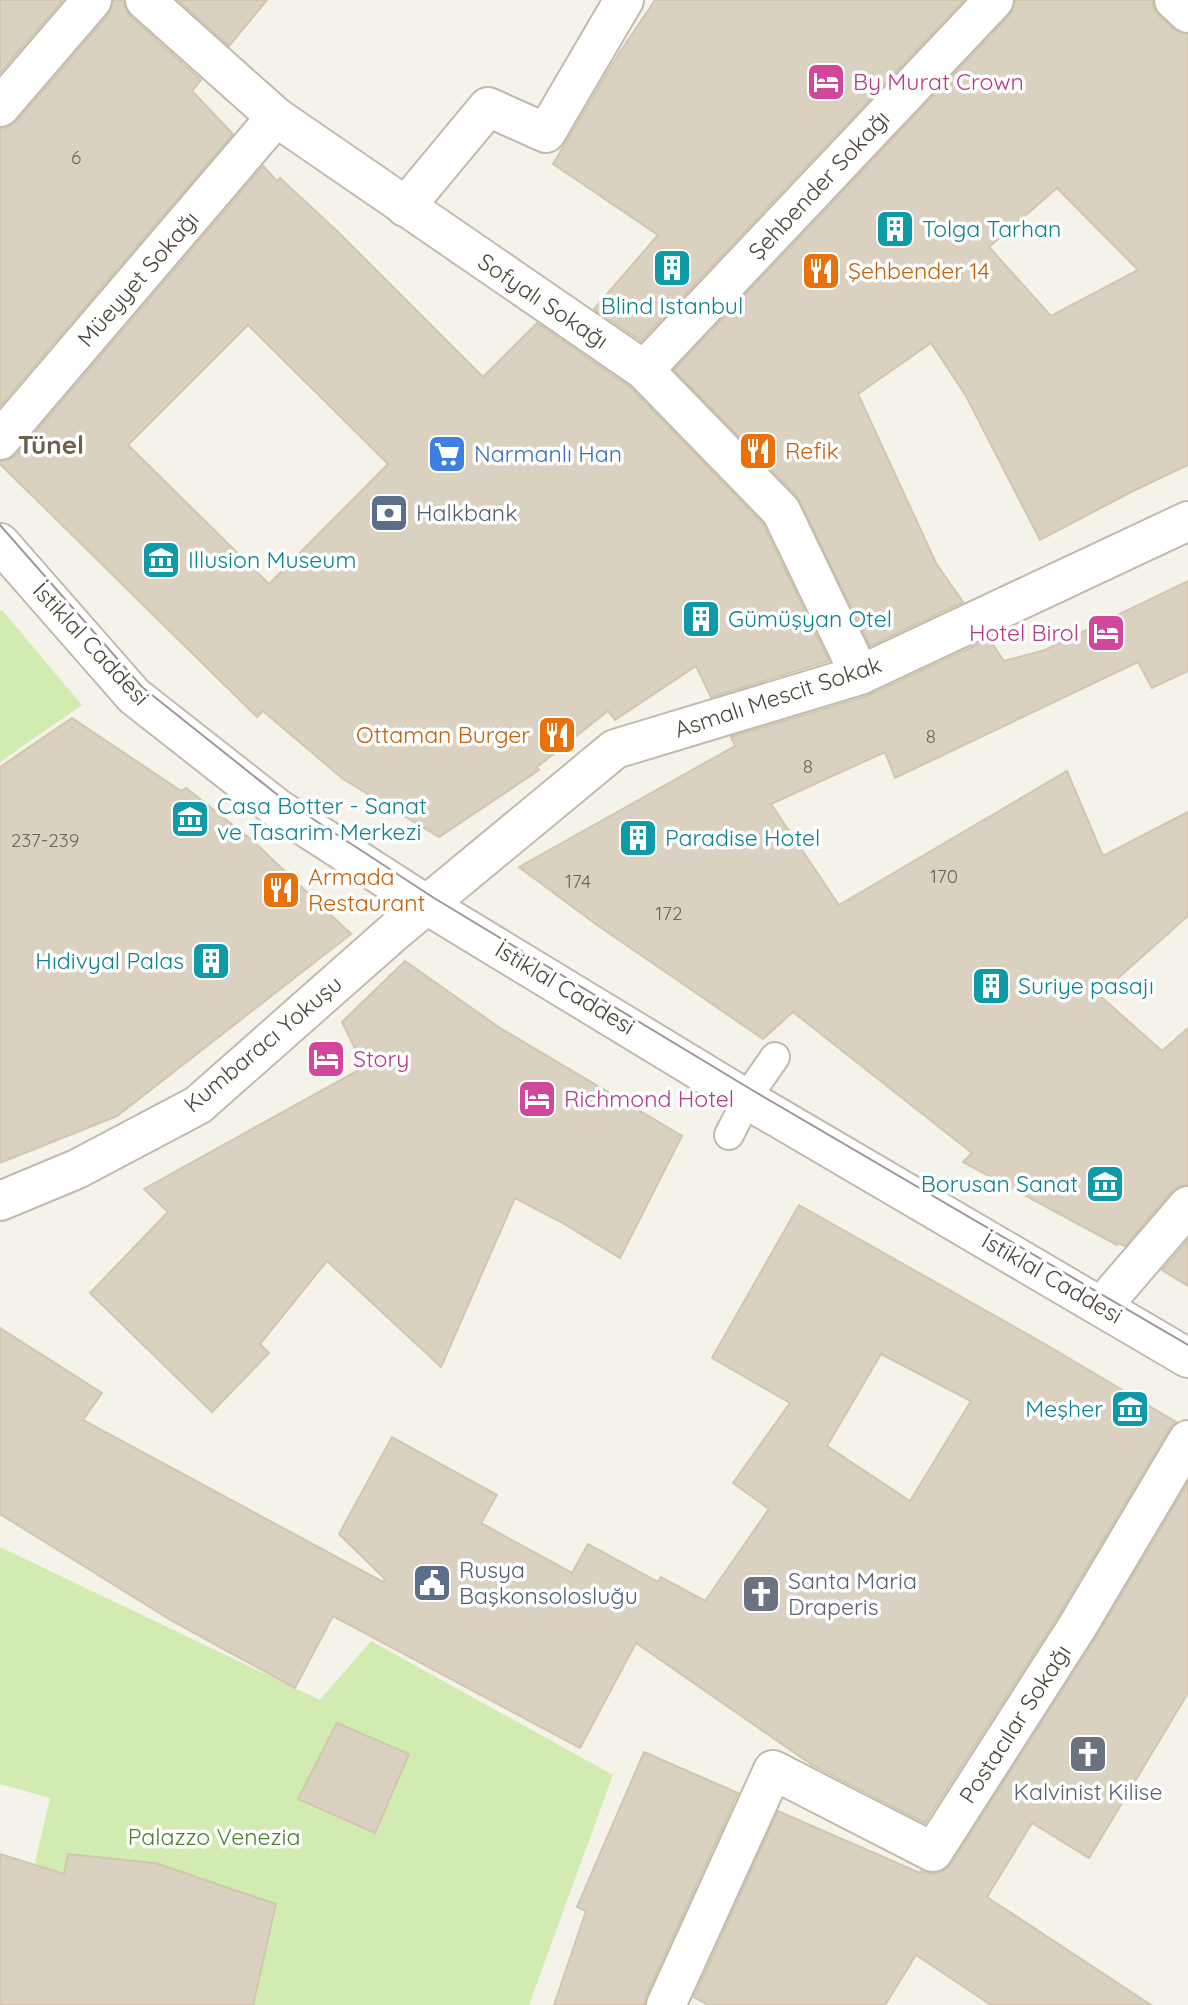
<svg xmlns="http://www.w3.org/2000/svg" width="1188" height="2005" font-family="Quicksand,sans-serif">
	<rect width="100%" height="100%" fill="#f5f2ea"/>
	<g fill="#d1ebb1">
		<polygon points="2,610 82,705 0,762 0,611"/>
		<polygon points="0,1547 320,1700 371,1641 613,1775 529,2005 2,2005 50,1798 0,1784"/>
	</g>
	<g fill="#dbd1c1" stroke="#d3c6b1" stroke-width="2" fill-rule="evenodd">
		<polygon points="0,0 63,0 0,73"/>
		<polygon points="113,0 124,0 125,7 130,16 201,80 192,91 233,134 0,406 0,128 8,127 17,121 109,14"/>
		<polygon points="178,0 267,0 229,46"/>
		<polygon points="655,0 964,0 641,341 594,309 658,235 553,164 616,58"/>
		<path d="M1015 0H1153V7L1159 16 1174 29 1188 34V465L1133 491 1040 540 966 396 931 343 858 394 936 563 963 602 870 646 797 496 674 370 1010 15ZM1057 188 1138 270 1051 316 989 247Z"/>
		<path d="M263 166 277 181 280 178 337 231 483 377 537 323 630 387 763 524 829 661 711 697 696 666 615 720 608 711 537 767 539 770 439 837 343 779 263 711 257 717 0 464V461L8 460 17 454ZM248 325 388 464 269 584 128 445Z"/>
		<polygon points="1188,581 1188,671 1152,688 1138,662 895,778 885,752 771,804 839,905 1067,771 1103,856 1188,812 1188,916 1099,995 1162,1051 1188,1028 1188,1185 1180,1186 1171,1192 1125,1246 1119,1243 1117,1245 963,1162 972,1153 793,1012 763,1039 597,925 519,867 735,746 731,737 867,696 989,639 1004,661 1045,650"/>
		<polygon points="72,718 181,791 186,788 253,841 351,934 117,1116 0,1163 0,767"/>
		<polygon points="405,961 500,1028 682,1136 620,1258 561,1222 515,1198 441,1367 327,1261 260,1344 269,1353 212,1412 90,1293 168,1212 144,1189 364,1067 342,1022"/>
		<path d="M799 1205 1050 1347 1176 1422 1169 1429 1058 1616 925 1823 812 1765 636 1643 580 1748 333 1616 295 1688 172 1621 0 1514V1328L102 1393 83 1420 383 1582 385 1579 339 1534 392 1437 497 1495 481 1523 572 1573 588 1544 658 1582 661 1577 705 1601 769 1509 733 1483 790 1403 712 1358ZM881 1354 971 1401 910 1501 827 1446Z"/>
		<polygon points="1188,1240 1188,1286 1162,1270"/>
		<polygon points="1188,1483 1188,1693 1089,1858 1032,1823 987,1897 1151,2005 991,2005 916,1955 885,2005 708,2005 694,1997 778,1811 920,1873 921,1871 933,1874 943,1871 951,1864 1095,1639"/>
		<polygon points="337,1723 409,1754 375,1833 298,1799"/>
		<polygon points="644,1752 738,1793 646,1996 644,2005 554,2005 586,1911 577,1907"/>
		<polygon points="0,1854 64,1874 68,1854 155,1863 276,1904 253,2005 0,2005"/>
	</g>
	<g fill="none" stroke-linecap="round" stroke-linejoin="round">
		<defs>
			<polyline id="service" points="729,1135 752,1090 775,1057"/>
			<g id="pedestrian">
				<polyline points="0,543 134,696 278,809 427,905 748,1100 1188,1358"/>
				<polyline points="666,2005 773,1770 933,1852 1077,1627 1188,1440"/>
			</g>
			<g id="minor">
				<polyline points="145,0 276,117 644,370 781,511 860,675"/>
				<polyline points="1174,0 1188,13"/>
				<polyline points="0,107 92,0"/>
				<polyline points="405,207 488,107 546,133 624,0"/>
				<polyline points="644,370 994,0"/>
				<polyline points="0,440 276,117"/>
				<polyline points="0,1201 77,1169 198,1105 395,931 615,749 860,675 1188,521"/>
				<polyline points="1102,1306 1188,1206"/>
			</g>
		</defs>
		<use href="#service" stroke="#c2baac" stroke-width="32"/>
		<use href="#pedestrian" stroke="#c2baac" stroke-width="42"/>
		<use href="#minor" stroke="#c2baac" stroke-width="42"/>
		<use href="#service" stroke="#fff" stroke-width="28"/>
		<use href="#pedestrian" stroke="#fff" stroke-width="38"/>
		<use href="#minor" stroke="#fff" stroke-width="38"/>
		<polyline stroke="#999" stroke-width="2" points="0,525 142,687 284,800 434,898 752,1090 1188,1345"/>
	</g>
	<defs>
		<symbol id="hotel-square" viewBox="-11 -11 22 22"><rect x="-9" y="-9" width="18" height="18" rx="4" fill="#d1479c" stroke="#fff"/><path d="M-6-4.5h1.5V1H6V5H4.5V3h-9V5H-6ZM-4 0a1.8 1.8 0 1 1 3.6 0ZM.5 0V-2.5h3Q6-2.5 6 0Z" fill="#fff"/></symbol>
		<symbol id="building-square" viewBox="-11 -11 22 22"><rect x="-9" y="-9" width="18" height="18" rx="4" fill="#0f9aa8" stroke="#fff"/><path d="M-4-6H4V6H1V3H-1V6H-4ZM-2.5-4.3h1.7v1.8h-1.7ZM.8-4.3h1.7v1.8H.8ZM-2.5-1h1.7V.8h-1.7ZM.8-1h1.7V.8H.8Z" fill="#fff"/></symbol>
		<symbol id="restaurant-square" viewBox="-11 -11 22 22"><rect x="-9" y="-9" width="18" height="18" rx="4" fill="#e8710a" stroke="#fff"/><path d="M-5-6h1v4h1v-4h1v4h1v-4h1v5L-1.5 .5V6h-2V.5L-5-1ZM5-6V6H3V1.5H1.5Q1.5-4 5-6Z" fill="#fff"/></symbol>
		<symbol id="supermarket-square" viewBox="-11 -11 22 22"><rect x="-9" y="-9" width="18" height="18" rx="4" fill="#3f7fe0" stroke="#fff"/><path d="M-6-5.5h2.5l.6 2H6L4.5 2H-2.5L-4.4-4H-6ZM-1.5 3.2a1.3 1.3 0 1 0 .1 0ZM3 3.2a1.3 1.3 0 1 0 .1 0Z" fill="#fff"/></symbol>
		<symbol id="bank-square" viewBox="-11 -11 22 22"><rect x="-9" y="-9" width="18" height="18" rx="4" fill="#5c6f8a" stroke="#fff"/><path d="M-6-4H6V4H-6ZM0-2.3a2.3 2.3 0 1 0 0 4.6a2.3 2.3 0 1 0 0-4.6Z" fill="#fff"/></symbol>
		<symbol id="museum-square" viewBox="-11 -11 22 22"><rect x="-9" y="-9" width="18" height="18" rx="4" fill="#0f9aa8" stroke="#fff"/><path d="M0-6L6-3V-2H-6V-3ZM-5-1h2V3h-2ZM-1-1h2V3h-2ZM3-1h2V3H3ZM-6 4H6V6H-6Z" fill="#fff"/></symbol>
		<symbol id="civic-square" viewBox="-11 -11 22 22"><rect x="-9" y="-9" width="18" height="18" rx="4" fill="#5c6f8a" stroke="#fff"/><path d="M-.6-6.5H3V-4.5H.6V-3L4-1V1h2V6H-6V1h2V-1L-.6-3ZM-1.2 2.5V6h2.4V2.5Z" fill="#fff"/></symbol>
		<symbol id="church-square" viewBox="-11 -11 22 22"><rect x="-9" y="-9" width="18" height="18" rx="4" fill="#6b7280" stroke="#fff"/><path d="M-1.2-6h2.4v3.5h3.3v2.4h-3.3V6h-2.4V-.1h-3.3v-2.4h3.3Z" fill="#fff"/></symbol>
	</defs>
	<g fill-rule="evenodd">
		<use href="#hotel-square" x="804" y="60" width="44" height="44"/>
		<use href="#building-square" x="873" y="207" width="44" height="44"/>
		<use href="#building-square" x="650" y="246" width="44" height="44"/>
		<use href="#restaurant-square" x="799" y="249" width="44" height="44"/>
		<use href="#restaurant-square" x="736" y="429" width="44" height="44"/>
		<use href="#supermarket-square" x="425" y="432" width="44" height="44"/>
		<use href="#bank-square" x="367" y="491" width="44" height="44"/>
		<use href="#museum-square" x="139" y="538" width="44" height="44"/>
		<use href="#building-square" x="679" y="597" width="44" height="44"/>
		<use href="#hotel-square" x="1084" y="611" width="44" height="44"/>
		<use href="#restaurant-square" x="535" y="713" width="44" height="44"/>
		<use href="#museum-square" x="168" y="797" width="44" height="44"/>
		<use href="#building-square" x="616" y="816" width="44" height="44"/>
		<use href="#restaurant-square" x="259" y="868" width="44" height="44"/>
		<use href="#building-square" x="189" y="939" width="44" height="44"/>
		<use href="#building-square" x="969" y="964" width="44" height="44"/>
		<use href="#hotel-square" x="304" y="1037" width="44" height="44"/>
		<use href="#hotel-square" x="515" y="1077" width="44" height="44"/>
		<use href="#museum-square" x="1083" y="1162" width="44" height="44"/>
		<use href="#museum-square" x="1108" y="1387" width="44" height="44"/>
		<use href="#civic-square" x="410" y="1561" width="44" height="44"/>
		<use href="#church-square" x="739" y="1572" width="44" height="44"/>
		<use href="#church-square" x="1066" y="1732" width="44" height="44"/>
	</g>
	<g text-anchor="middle" stroke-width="7" stroke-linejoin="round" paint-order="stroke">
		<g font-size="19" fill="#6e665a">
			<text x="76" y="164">6</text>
			<text x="931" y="743">8</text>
			<text x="808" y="773">8</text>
			<text x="45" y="847">237-239</text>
			<text x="944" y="883">170</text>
			<text x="578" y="888">174</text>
			<text x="669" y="920">172</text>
		</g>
		<g font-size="23" fill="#b23c85" stroke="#fff" text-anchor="start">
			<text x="853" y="90">By Murat Crown</text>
			<text x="1079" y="641" text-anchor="end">Hotel Birol</text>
			<text x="353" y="1067">Story</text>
			<text x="564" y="1107">Richmond Hotel</text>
		</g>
		<g font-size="23" fill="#4a4337" stroke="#fff">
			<text transform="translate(819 185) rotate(-47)" y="8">Şehbender Sokağı</text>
			<text transform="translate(138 279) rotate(-49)" y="8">Müeyyet Sokağı</text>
			<text transform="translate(543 301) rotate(34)" y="8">Sofyalı Sokağı</text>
			<text transform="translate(91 644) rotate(47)" y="8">İstiklal Caddesi</text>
			<text transform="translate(778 697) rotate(-18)" y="8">Asmalı Mescit Sokak</text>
			<text transform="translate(565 988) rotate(31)" y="8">İstiklal Caddesi</text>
			<text transform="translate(263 1044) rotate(-40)" y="8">Kumbaracı Yokuşu</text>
			<text transform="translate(1052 1278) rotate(30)" y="8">İstiklal Caddesi</text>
			<text transform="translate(1015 1724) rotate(-57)" y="8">Postacılar Sokağı</text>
		</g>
		<g font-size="23" fill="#0d838f" stroke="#fff" text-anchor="start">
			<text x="922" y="237">Tolga Tarhan</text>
			<text x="672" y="314" text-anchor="middle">Blind Istanbul</text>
			<text x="188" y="568">Illusion Museum</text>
			<text x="728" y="627">Gümüşyan Otel</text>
			<text x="217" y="814">Casa Botter - Sanat<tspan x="217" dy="26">ve Tasarim Merkezi</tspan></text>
			<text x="665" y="846">Paradise Hotel</text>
			<text x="184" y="969" text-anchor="end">Hıdivyal Palas</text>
			<text x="1018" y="994">Suriye pasajı</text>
			<text x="1078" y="1192" text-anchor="end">Borusan Sanat</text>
			<text x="1103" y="1417" text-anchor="end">Meşher</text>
		</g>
		<g font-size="23" fill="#c56008" stroke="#fff" text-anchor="start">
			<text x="848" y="279">Şehbender 14</text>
			<text x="785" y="459">Refik</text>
			<text x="530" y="743" text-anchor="end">Ottaman Burger</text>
			<text x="308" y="885">Armada<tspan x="308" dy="26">Restaurant</tspan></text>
		</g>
		<g font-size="23" fill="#366cbe" stroke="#fff" text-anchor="start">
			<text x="474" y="462">Narmanlı Han</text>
		</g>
		<g font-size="23" fill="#4e5e75" stroke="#fff" text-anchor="start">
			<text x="416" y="521">Halkbank</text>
			<text x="459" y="1578">Rusya<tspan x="459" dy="26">Başkonsolosluğu</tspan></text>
		</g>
		<g font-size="23" fill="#5b616d" stroke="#fff" text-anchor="start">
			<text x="788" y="1589">Santa Maria<tspan x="788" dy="26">Draperis</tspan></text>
			<text x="1088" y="1800" text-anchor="middle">Kalvinist Kilise</text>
		</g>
		<g font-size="23" fill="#487f27" stroke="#fff">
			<text x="214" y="1845">Palazzo Venezia</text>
		</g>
		<g font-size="26" font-weight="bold" fill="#6d614e" stroke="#fff">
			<text x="51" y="454">Tünel</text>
		</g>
	</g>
</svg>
